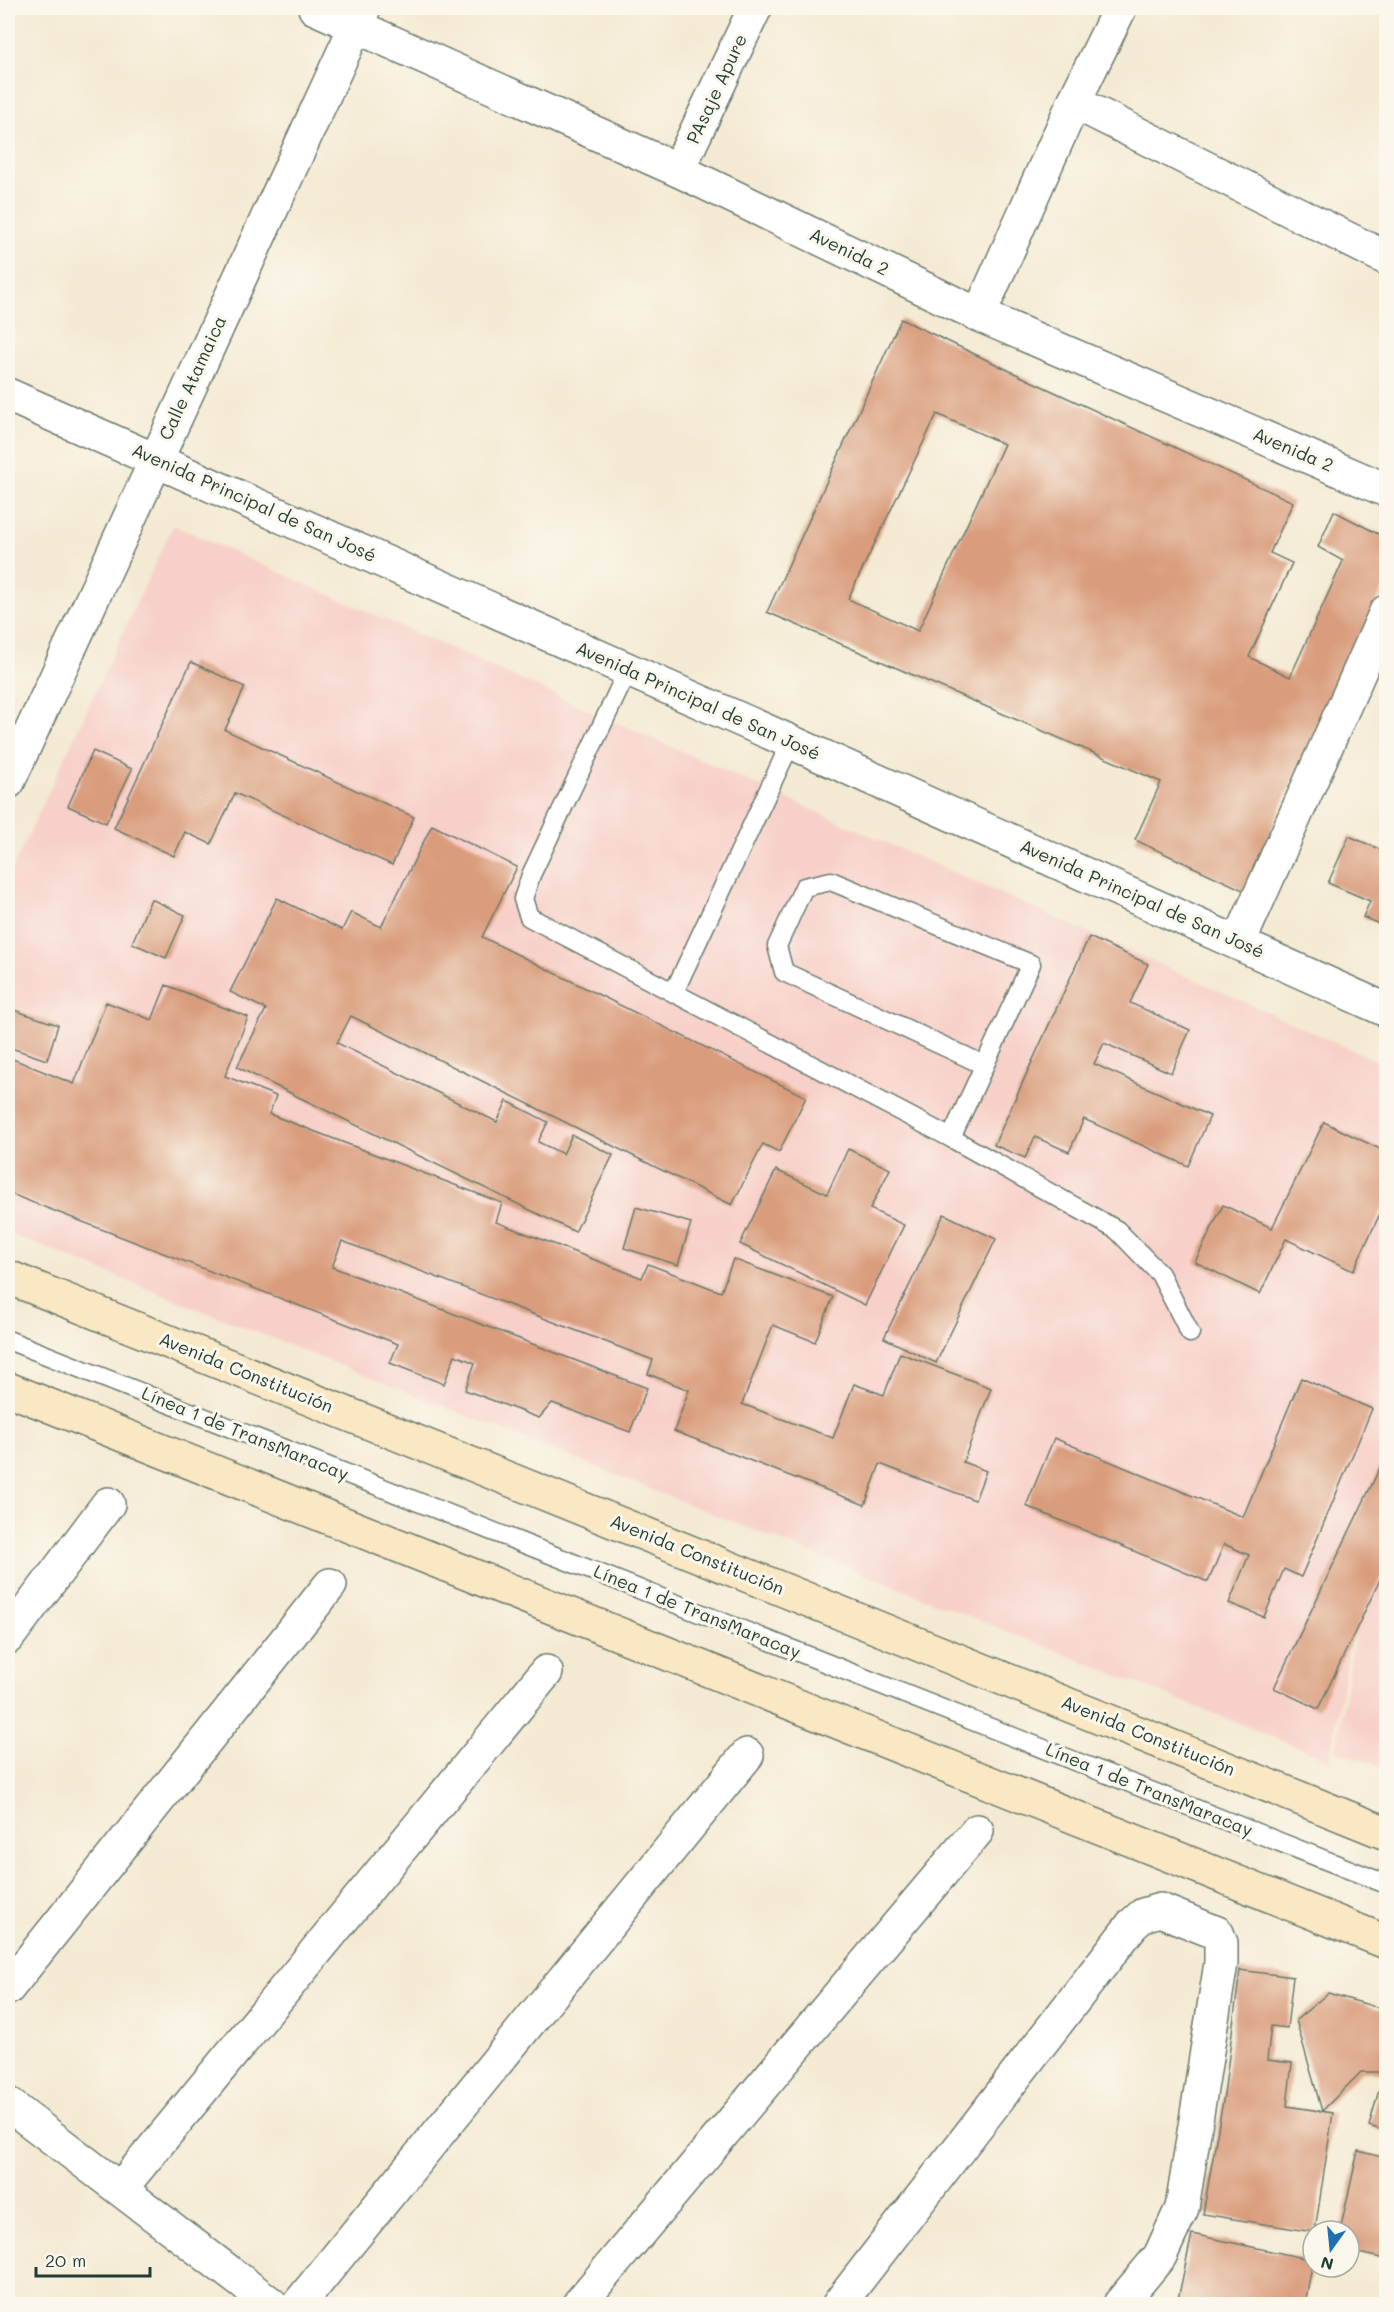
<svg xmlns="http://www.w3.org/2000/svg" width="1394" height="2312" font-family="Mali,sans-serif">
	<rect width="100%" height="100%" fill="#fbf7ec"/>
	<filter id="ink" filterUnits="userSpaceOnUse"><feTurbulence type="fractalNoise" baseFrequency=".0167" numOctaves="2"/><feDisplacementMap in="SourceGraphic" scale="12" xChannelSelector="R" yChannelSelector="G"/><feConvolveMatrix kernelMatrix="1 2 1 2 8 2 1 2 1" color-interpolation-filters="sRGB"/></filter>
	<filter id="wash" filterUnits="userSpaceOnUse"><feTurbulence type="fractalNoise" baseFrequency=".008" numOctaves="4" result="noise"/><feDisplacementMap in="SourceGraphic" scale="24" xChannelSelector="R" yChannelSelector="G"/><feGaussianBlur stdDeviation="1.35" result="paint"/><feColorMatrix in="noise" values="0 0 0 0 0 0 0 0 0 0 0 0 0 0 0 0 0 1.4 0 .05"/><feComposite in="paint" operator="in"/></filter>
	<g filter="url(#wash)">
		<rect width="100%" height="100%" fill="#f4ead3"/>
		<g fill="#f7d0c9">
			<polygon points="173,525 1386,1065 1386,1429 1330,1760 8,1233 8,879"/>
			<polygon points="1386,1442 1386,1769 1336,1751"/>
		</g>
		<g id="blocks">
			<g fill="#d99c7c" fill-rule="evenodd">
				<path d="M901 319 1033 382 1293 502 1270 553 1292 563 1249 657 1290 677 1343 561 1318 547 1334 511 1386 538V583L1287 794 1245 891 1135 840 1161 782 767 612ZM937 414 1004 444 918 631 848 599Z"/>
				<polygon points="191,662 245,687 225,730 414,817 392,865 235,793 211,844 185,832 174,856 114,828"/>
				<polygon points="93,751 132,769 106,823 68,806"/>
				<polygon points="432,825 517,867 482,937 806,1097 779,1152 763,1144 732,1205 351,1016 337,1043 497,1122 507,1101 548,1122 538,1142 563,1154 572,1135 613,1155 575,1232 237,1067 266,1009 230,992 277,898 342,930 351,912 381,927"/>
				<polygon points="1349,836 1386,852 1386,927 1363,917 1370,901 1328,883"/>
				<polygon points="151,899 185,915 166,958 132,943"/>
				<polygon points="1089,937 1148,964 1130,1003 1190,1030 1171,1073 1104,1043 1094,1064 1210,1116 1188,1166 1084,1119 1069,1152 1035,1137 1025,1158 994,1145"/>
				<polygon points="166,985 248,1017 225,1076 276,1096 269,1114 502,1203 496,1222 642,1278 648,1264 721,1292 733,1259 833,1297 815,1342 773,1325 742,1404 833,1438 854,1384 884,1395 900,1353 991,1388 963,1462 986,1471 975,1500 880,1464 865,1505 674,1431 689,1390 648,1374 653,1360 342,1241 332,1267 647,1388 630,1432 552,1403 539,1418 465,1390 475,1363 455,1355 444,1384 390,1363 398,1344 8,1193 8,1057 74,1084 106,1002 152,1020"/>
				<polygon points="8,1008 58,1025 47,1060 8,1047"/>
				<polygon points="1324,1122 1386,1152 1386,1201 1353,1271 1286,1239 1260,1294 1195,1262 1223,1205 1272,1228"/>
				<polygon points="848,1149 890,1169 870,1209 904,1225 865,1305 740,1244 776,1170 827,1194"/>
				<polygon points="636,1207 691,1223 678,1265 624,1248"/>
				<polygon points="944,1214 996,1239 936,1363 884,1338"/>
				<polygon points="1301,1378 1372,1409 1301,1577 1284,1569 1264,1617 1229,1603 1249,1555 1224,1544 1208,1582 1026,1506 1054,1438 1243,1517"/>
				<polygon points="1386,1455 1386,1567 1318,1709 1274,1688"/>
				<polygon points="1240,1970 1293,1977 1287,2028 1271,2026 1267,2060 1292,2063 1287,2106 1333,2113 1315,2231 1313,2232 1203,2214 1224,2095"/>
				<polygon points="1328,1993 1386,2010 1386,2131 1369,2126 1384,2072 1361,2072 1322,2111 1296,2020"/>
				<polygon points="1358,2151 1386,2158 1386,2259 1349,2251 1349,2231 1340,2231"/>
				<polygon points="1192,2234 1313,2260 1305,2304 1177,2304"/>
			</g>
		</g>
	</g>
	<g filter="url(#ink)">
		<use href="#blocks" fill-opacity="0" stroke="#6a7a6c" stroke-width="1.5"/>
		<g fill="none" stroke-linecap="round" stroke-linejoin="round">
			<defs>
				<g id="lane">
					<polyline points="628,670 531,875 523,899 529,917 951,1138 1117,1230 1160,1274 1190,1333"/>
					<polyline points="674,992 791,742"/>
					<polyline points="951,1138 1031,964 831,881 804,887 777,946 784,972 984,1065"/>
					<polyline points="8,1340 1386,1884"/>
				</g>
				<g id="street">
					<polyline points="315,8 678,170 979,315 1386,490"/>
					<polyline points="1074,102 1386,258"/>
					<polyline points="678,170 755,8"/>
					<polyline points="979,315 1074,102 1120,8"/>
					<polyline points="8,395 791,742 1386,1010"/>
					<polyline points="8,782 364,8"/>
					<polyline points="1239,942 1386,612"/>
					<polyline points="8,1637 108,1504"/>
					<polyline points="8,1988 330,1585"/>
					<polyline points="8,2104 271,2304"/>
					<polyline points="121,2188 546,1672"/>
					<polyline points="299,2304 747,1755"/>
					<polyline points="579,2304 977,1831"/>
					<polyline points="839,2304 1132,1925 1143,1915 1160,1910 1217,1933 1221,1943 1221,1963 1182,2208 1160,2256 1120,2304"/>
				</g>
				<g id="secondary">
					<polyline points="8,1277 1386,1833"/>
					<polyline points="8,1389 1386,1942"/>
				</g>
			</defs>
			<use href="#lane" stroke="#6a7a6c" stroke-width="21"/>
			<use href="#street" stroke="#6a7a6c" stroke-width="36"/>
			<use href="#secondary" stroke="#6a7a6c" stroke-width="36"/>
			<use href="#lane" stroke="#fff" stroke-width="18"/>
			<use href="#street" stroke="#fff" stroke-width="33"/>
			<use href="#secondary" stroke="#fae7c3" stroke-width="33"/>
		</g>
	</g>
	<g text-anchor="middle" stroke-width="6" stroke-linejoin="round" paint-order="stroke">
		<g font-size="18" fill="#1f3d34" stroke="#fbf7ec">
			<text transform="translate(717 89) rotate(-65)" y="6">PAsaje Apure</text>
			<text transform="translate(849 252) rotate(26)" y="6">Avenida 2</text>
			<text transform="translate(193 378) rotate(-65)" y="6">Calle Atamaica</text>
			<text transform="translate(1293 450) rotate(23)" y="6">Avenida 2</text>
			<text transform="translate(254 503) rotate(24)" y="6">Avenida Principal de San José</text>
			<text transform="translate(698 701) rotate(24)" y="6">Avenida Principal de San José</text>
			<text transform="translate(1142 899) rotate(24)" y="6">Avenida Principal de San José</text>
			<text transform="translate(246 1373) rotate(22)" y="6">Avenida Constitución</text>
			<text transform="translate(245 1434) rotate(22)" y="6">Línea 1 de TransMaracay</text>
			<text transform="translate(697 1555) rotate(22)" y="6">Avenida Constitución</text>
			<text transform="translate(697 1612) rotate(22)" y="6">Línea 1 de TransMaracay</text>
			<text transform="translate(1148 1736) rotate(22)" y="6">Avenida Constitución</text>
			<text transform="translate(1149 1790) rotate(22)" y="6">Línea 1 de TransMaracay</text>
		</g>
	</g>
	<rect width="1394" height="2312" fill="none" stroke="#fbf7ec" stroke-width="30"/>
	<g transform="translate(1331 2249) rotate(195)"><circle r="28" fill="#fbf7ec" stroke="#a3ada2" stroke-width="1.5"/>
	<path d="M0-4.5L10 22L0 15L-10 22Z" fill="#1f6fb2"/>
	<text y="-9" font-size="16" font-weight="bold" text-anchor="middle" fill="#1f3d34">N</text>
	</g>
	<path d="M36 2267v9h114v-9" fill="none" stroke="#1f3d34" stroke-width="3"/>
	<text x="45" y="2267" font-size="18" fill="#1f3d34" stroke="#fbf7ec" stroke-width="4.5" paint-order="stroke">20 m</text>
</svg>
